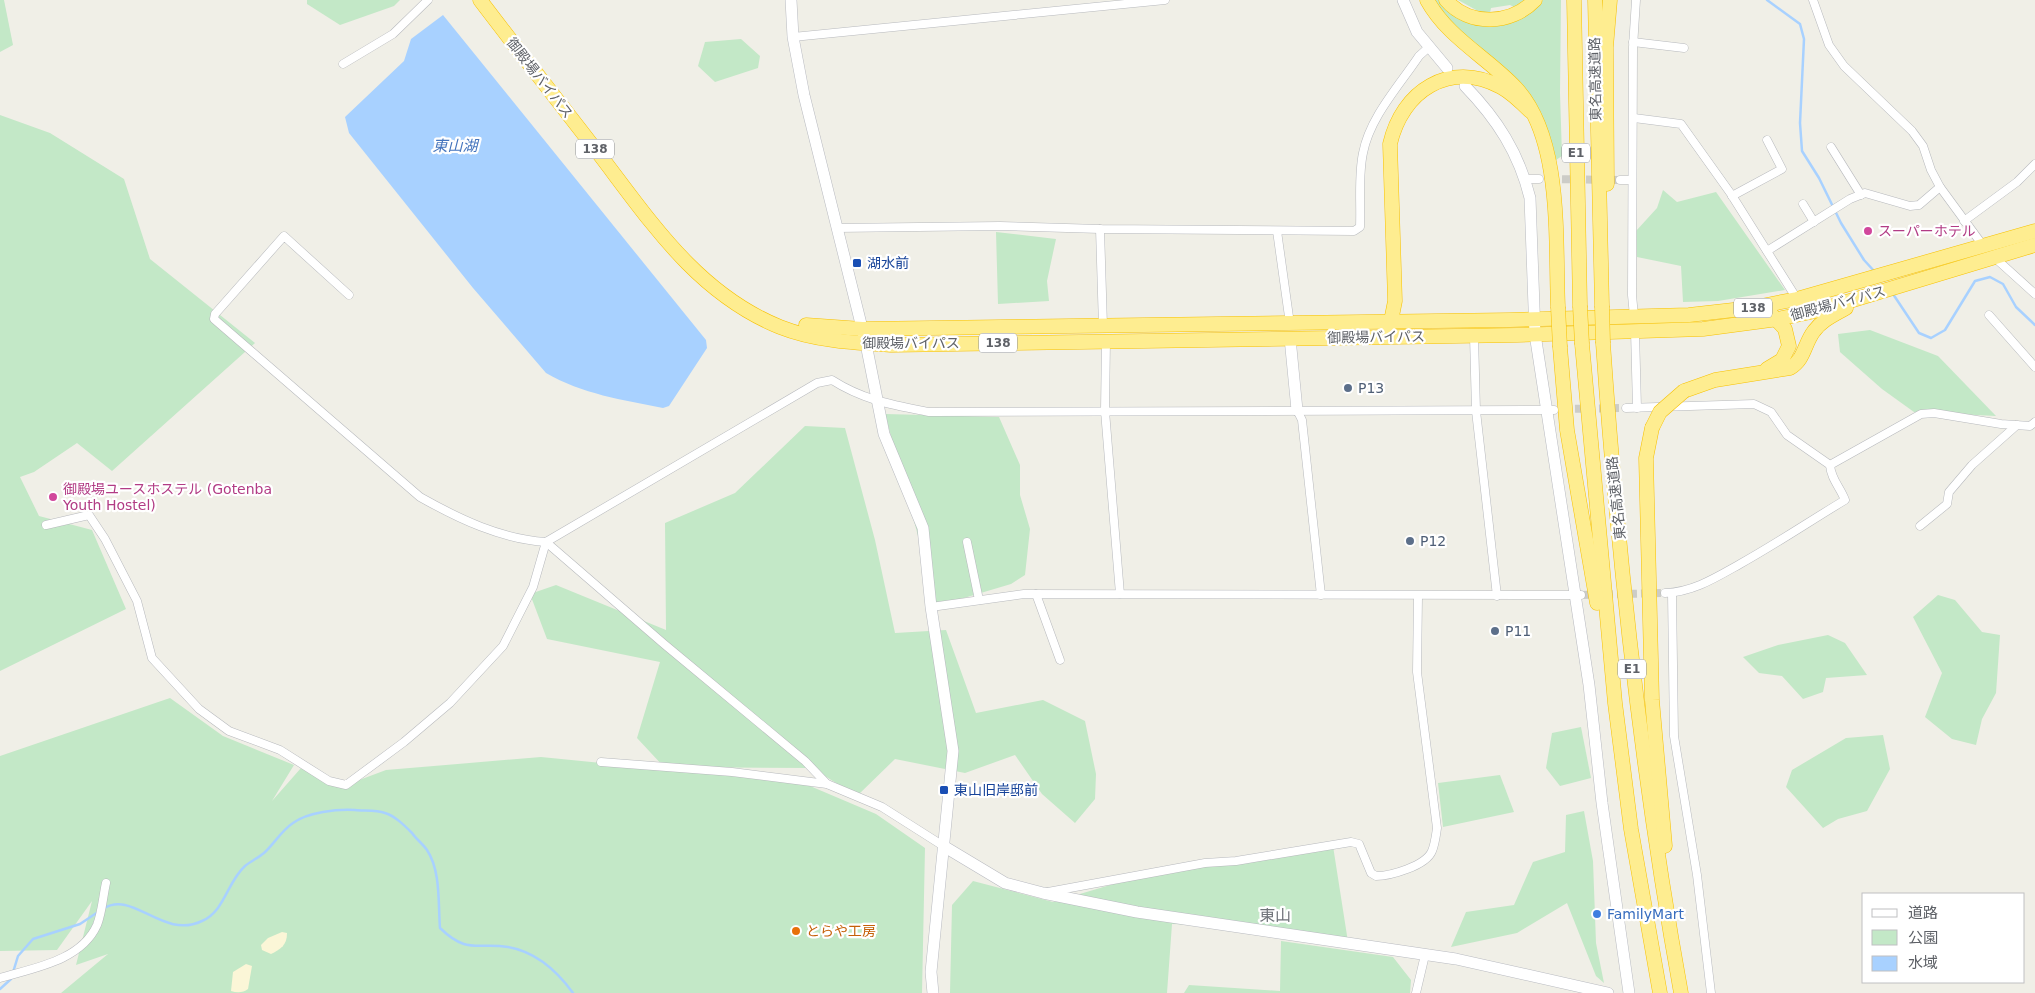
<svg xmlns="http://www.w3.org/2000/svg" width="2035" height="993" font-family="'DejaVu Sans','Noto Sans JP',sans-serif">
	<rect width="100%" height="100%" fill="#f0efe7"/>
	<g fill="#c3e8c7">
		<polygon points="0,0 4,0 13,45 0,52"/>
		<polygon points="307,0 400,0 394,6 340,25 307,4"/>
		<polygon points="1431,0 1440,0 1504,24 1521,19 1543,0 1561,0 1560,93 1562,156 1556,160 1548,134 1455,31"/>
		<polygon points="1458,0 1525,0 1514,7 1510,5 1491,8 1490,13 1478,11"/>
		<polygon points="741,39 760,56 758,68 715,82 698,66 705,42"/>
		<polygon points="0,115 50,133 124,179 150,259 255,343 112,471 77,443 34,472 20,477 39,516 92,530 126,609 0,671"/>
		<polygon points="1663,190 1677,202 1716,192 1785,290 1718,301 1683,302 1681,266 1637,257 1636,231 1657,208"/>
		<polygon points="996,232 1056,239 1047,281 1049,301 998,304"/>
		<polygon points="1870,330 1938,356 1996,416 1914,412 1882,389 1840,352 1838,334"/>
		<polygon points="885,414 999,417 1020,465 1020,495 1030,529 1025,575 1011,584 937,606"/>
		<polygon points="805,426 845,428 875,540 895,633 946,630 976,713 1043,700 1085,721 1096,774 1095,799 1075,823 1042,794 1015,755 965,773 895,759 857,796 812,768 664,767 637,738 660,662 547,639 530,594 556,585 666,630 665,523 735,493"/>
		<polygon points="1938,595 1955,600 1982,632 2000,635 1996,693 1982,719 1976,745 1952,739 1925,717 1942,673 1913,617"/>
		<polygon points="1828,635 1845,643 1867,675 1826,678 1823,692 1803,699 1782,676 1759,673 1743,657 1778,645"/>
		<polygon points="170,698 223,736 294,765 272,801 301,768 346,785 386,770 541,757 803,783 876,814 925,848 922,993 61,993 108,954 76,965 92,901 57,950 0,951 0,756"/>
		<polygon points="1581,727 1591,778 1560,786 1546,768 1552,733"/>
		<polygon points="1883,735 1890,769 1867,811 1838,819 1823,828 1786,787 1792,770 1846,738"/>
		<polygon points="1500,775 1514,812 1443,827 1438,783"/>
		<polygon points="1584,811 1593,861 1596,943 1604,983 1596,976 1567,903 1517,933 1451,947 1466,912 1514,905 1533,862 1565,852 1566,815"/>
		<polygon points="1333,846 1348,942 1236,926 1172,924 1167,993 950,993 952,905 973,881 1053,902 1147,874"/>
		<polygon points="1281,941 1393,957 1411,980 1410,993 1184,993 1189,985 1280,991"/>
	</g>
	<g fill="#fbf6d7">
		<path d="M282 932 287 933C287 945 281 949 271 954L262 950 261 945 268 938Z"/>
		<path d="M246 964 252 966 248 989C243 993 237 993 231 991L233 972Z"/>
	</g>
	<path fill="#a8d1ff" d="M443 15 706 340 707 348 669 406 663 408C623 400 582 394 546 373L473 288 349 133 345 117 404 61 411 39Z"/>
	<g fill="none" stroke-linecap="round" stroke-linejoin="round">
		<g stroke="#a8d1ff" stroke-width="2.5">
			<polyline points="1767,0 1800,24 1804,39 1800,123 1802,151 1819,178 1841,223 1864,260 1875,272"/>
			<polyline points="1893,294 1919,333 1931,338 1945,330 1975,281 1990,277 2003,284 2016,307 2035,325"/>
			<path d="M103 909C133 889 162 940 202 921 225 911 227 882 245 866 251 861 258 858 264 853 274 844 281 831 293 823 308 812 337 809 355 810 364 811 376 810 385 813 395 816 404 825 412 833 416 839 423 844 427 850 441 871 438 904 440 928 468 955 477 942 508 947 537 952 557 971 573 993"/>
			<polyline points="0,989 11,979 18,956 33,939 80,924 98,912"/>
		</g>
		<g stroke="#ccccc7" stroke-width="8" stroke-dasharray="8 4" stroke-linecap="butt">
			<polyline points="1550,179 1620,180"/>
			<polyline points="1563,409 1626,408"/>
			<polyline points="1581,595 1665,593"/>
		</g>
		<defs>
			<g id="street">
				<polyline points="1813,0 1829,45 1844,66 1912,131 1923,146 1931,170 1940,187 1984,247"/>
				<polyline points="793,37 1165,0"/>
				<polyline points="1633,42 1684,48"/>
				<polyline points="343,64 393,34 428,0"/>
				<polyline points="1634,118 1681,124 1731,194 1797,299"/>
				<polyline points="1831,147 1861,195"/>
				<polyline points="1525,179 1539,179"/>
				<polyline points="1620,180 1632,180"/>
				<polyline points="1732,196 1782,169 1767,140"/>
				<polyline points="1803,204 1814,222"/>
				<polyline points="1964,221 2017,182 2035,164"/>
				<path d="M836 228 1000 226 1100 229 1354 231 1360 227C1361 203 1358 176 1363 153 1370 117 1399 86 1419 56L1429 47"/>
				<polyline points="1100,229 1103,326"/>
				<polyline points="1277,231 1290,324"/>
				<polyline points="1767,251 1850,199 1865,193 1910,206 1919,205 1940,187"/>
				<polyline points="1994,257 2035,294"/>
				<path d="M349 295 284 236 215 314 214 319 420 497C459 519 501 539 546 542L817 383 832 380C863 400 893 405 929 412L1554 410"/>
				<polyline points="1989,315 2035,367"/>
				<polyline points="1634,316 1632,295 1633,47 1636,0"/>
				<polyline points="1635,331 1637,408"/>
				<polyline points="1474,336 1476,411 1497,596"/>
				<polyline points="1106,340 1105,411 1120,594"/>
				<polyline points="1626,408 1754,404 1771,412 1787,435 1830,465"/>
				<polyline points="1297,410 1302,420 1321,595"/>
				<polyline points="1830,465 1921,414 1934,413 2001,424 2030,426 2035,422"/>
				<polyline points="46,525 89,515 105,539 137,601 152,658 199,709 229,731 280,750 329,781 346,785 404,742 450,703 503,646 533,587 546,542"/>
				<polyline points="1920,526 1947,504 1949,492 1972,465 2017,425"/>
				<polyline points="546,542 664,644 805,761 827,784"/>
				<polyline points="967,542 979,600"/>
				<path d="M1665 593C1693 592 1715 578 1740 564 1776 544 1810 521 1845 500 1840 487 1831 479 1830 465"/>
				<polyline points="1672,593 1674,736 1697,875 1711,993"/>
				<polyline points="1036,594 1060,660"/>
				<polyline points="931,607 1024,594 1581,595"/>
				<polyline points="601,762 732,772 827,784 882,807 945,847"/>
				<path d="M1048 892 1205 863 1236 861 1351 842 1359 844 1371 873 1376 876C1390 876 1426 866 1432 851 1435 844 1436 835 1437 828L1417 672 1418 596"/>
				<path d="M0 978C33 968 81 961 97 925 102 913 103 896 106 883"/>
				<polyline points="1416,993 1425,955"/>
			</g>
			<g id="secondary">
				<polyline points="791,0 793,37 804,95 866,344 884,434 923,528 931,607 953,751 931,972 933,993"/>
				<polyline points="1403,0 1417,32 1447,68"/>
				<path d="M1465 86C1497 119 1519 153 1530 198L1535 334 1589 685 1602 803 1629 993"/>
				<polyline points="1290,338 1297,410"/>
				<polyline points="945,847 1005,883 1043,893 1137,912 1456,959 1608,993"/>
			</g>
			<g id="highway">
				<path d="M480 0C518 50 557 100 596 150 649 219 696 293 780 327 815 341 855 343 892 345L1517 335 1703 329 1778 319 1820 310 2035 245"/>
				<path d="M1427 0C1448 38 1487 57 1516 88 1563 139 1555 240 1558 307"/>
				<path d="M1446 0C1469 27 1511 25 1535 0"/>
				<polyline points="1574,0 1580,306"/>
				<polyline points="1595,0 1602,306"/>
				<polyline points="1607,184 1606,47 1610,0"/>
				<polyline points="806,325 862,329 1510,320 1689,315 1751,308 1797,299 2035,231"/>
				<path d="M1387 329 1391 321 1395 301 1390 144C1402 91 1449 60 1501 87 1512 93 1521 102 1530 111"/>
				<path d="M1603 343C1618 561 1642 778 1681 993"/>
				<polyline points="1582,344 1615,703 1631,829 1660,993"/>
				<polyline points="1560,347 1567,430 1597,603"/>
				<polyline points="1767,369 1782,360 1789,346 1785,329 1772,315"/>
				<path d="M1684 391 1715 380 1790 368C1805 359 1804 344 1814 331 1822 320 1834 315 1846 308"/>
				<polyline points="1652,428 1646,458 1652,700 1665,846"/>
			</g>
		</defs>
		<use href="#street" stroke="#b7b9bd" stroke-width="9"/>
		<use href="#secondary" stroke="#b8bac0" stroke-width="12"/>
		<use href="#highway" stroke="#f7c100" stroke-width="15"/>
		<use href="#street" stroke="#fff" stroke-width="8"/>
		<use href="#secondary" stroke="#fff" stroke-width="11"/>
		<use href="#highway" stroke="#feed90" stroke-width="14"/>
		<defs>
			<g id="highway-bridge">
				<polyline points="1580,306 1582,344"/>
				<polyline points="1602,306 1603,343"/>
				<polyline points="1558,307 1560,347"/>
				<polyline points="1652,428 1660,412 1684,391"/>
			</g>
		</defs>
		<use href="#highway-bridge" stroke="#f7c100" stroke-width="15" stroke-linecap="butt"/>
		<use href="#highway-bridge" stroke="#feed90" stroke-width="14"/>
	</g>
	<g fill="#d1479c" stroke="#fff" stroke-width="2">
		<circle cx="1868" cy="231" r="5"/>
		<circle cx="53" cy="497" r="5"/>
	</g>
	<g fill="#1a4fb4" stroke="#fff" stroke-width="2">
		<rect x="852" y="258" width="10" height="10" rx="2.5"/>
		<rect x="939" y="785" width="10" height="10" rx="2.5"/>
	</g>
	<g fill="#5c6f8a" stroke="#fff" stroke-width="2">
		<circle cx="1348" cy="388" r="5"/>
		<circle cx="1410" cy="541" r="5"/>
		<circle cx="1495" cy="631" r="5"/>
	</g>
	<circle fill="#3f7fe0" stroke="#fff" stroke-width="2" cx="1597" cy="914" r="5"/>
	<circle fill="#e8710a" stroke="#fff" stroke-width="2" cx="796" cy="931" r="5"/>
	<g text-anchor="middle" stroke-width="4.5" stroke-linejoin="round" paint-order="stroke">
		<g fill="#fff" stroke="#8e9095" stroke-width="1">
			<rect x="576" y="139.5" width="38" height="19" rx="4"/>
			<rect x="1562" y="143.5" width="28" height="19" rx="4"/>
			<rect x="1734" y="298.5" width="38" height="19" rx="4"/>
			<rect x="979" y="333.5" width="38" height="19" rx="4"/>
			<rect x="1618" y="659.5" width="28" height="19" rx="4"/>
		</g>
		<g font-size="12" font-weight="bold" fill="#5e6167">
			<text x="595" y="153">138</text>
			<text x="1576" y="157">E1</text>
			<text x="1753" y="312">138</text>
			<text x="998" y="347">138</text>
			<text x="1632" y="673">E1</text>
		</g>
		<g font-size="14" fill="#5e6167" stroke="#fff">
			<text transform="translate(540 78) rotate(52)" y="5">御殿場バイパス</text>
			<text transform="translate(1595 79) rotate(-91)" y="5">東名高速道路</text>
			<text transform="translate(1838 303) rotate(-15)" y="5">御殿場バイパス</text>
			<text transform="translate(1376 337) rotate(-1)" y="5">御殿場バイパス</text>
			<text x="911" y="348">御殿場バイパス</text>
			<text transform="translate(1616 498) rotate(-96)" y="5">東名高速道路</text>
		</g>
		<g font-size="14" fill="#b23c85" stroke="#fff" text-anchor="start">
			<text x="1878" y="236">スーパーホテル</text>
			<text x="63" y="494">御殿場ユースホステル (Gotenba<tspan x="63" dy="16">Youth Hostel)</tspan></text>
		</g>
		<g font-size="14" fill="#164399" stroke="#fff" text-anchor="start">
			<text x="867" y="268">湖水前</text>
			<text x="954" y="795">東山旧岸邸前</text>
		</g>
		<g font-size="14" fill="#4e5e75" stroke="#fff" text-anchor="start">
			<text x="1358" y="393">P13</text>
			<text x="1420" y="546">P12</text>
			<text x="1505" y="636">P11</text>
		</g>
		<g font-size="14" fill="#366cbe" stroke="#fff" text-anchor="start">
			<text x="1607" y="919">FamilyMart</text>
		</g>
		<g font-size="14" fill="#c56008" stroke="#fff" text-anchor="start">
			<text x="806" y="936">とらや工房</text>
		</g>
		<g font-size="15" font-style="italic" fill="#4474bd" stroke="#fff">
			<text x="455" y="151">東山湖</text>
		</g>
		<g font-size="16" fill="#6f7379" stroke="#fff">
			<text x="1275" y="921">東山</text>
		</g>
	</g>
	<rect x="1862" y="893" width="162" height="90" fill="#ffffff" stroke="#bfc0c2"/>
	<rect x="1872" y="909" width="25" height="8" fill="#ffffff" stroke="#bfc0c2"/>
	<text x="1908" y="918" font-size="15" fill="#5e6167">道路</text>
	<rect x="1872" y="930" width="25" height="15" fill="#c3e8c7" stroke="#bfc0c2"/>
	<text x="1908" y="943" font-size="15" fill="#5e6167">公園</text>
	<rect x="1872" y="956" width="25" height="15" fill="#a8d1ff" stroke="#bfc0c2"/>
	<text x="1908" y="968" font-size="15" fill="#5e6167">水域</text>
</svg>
